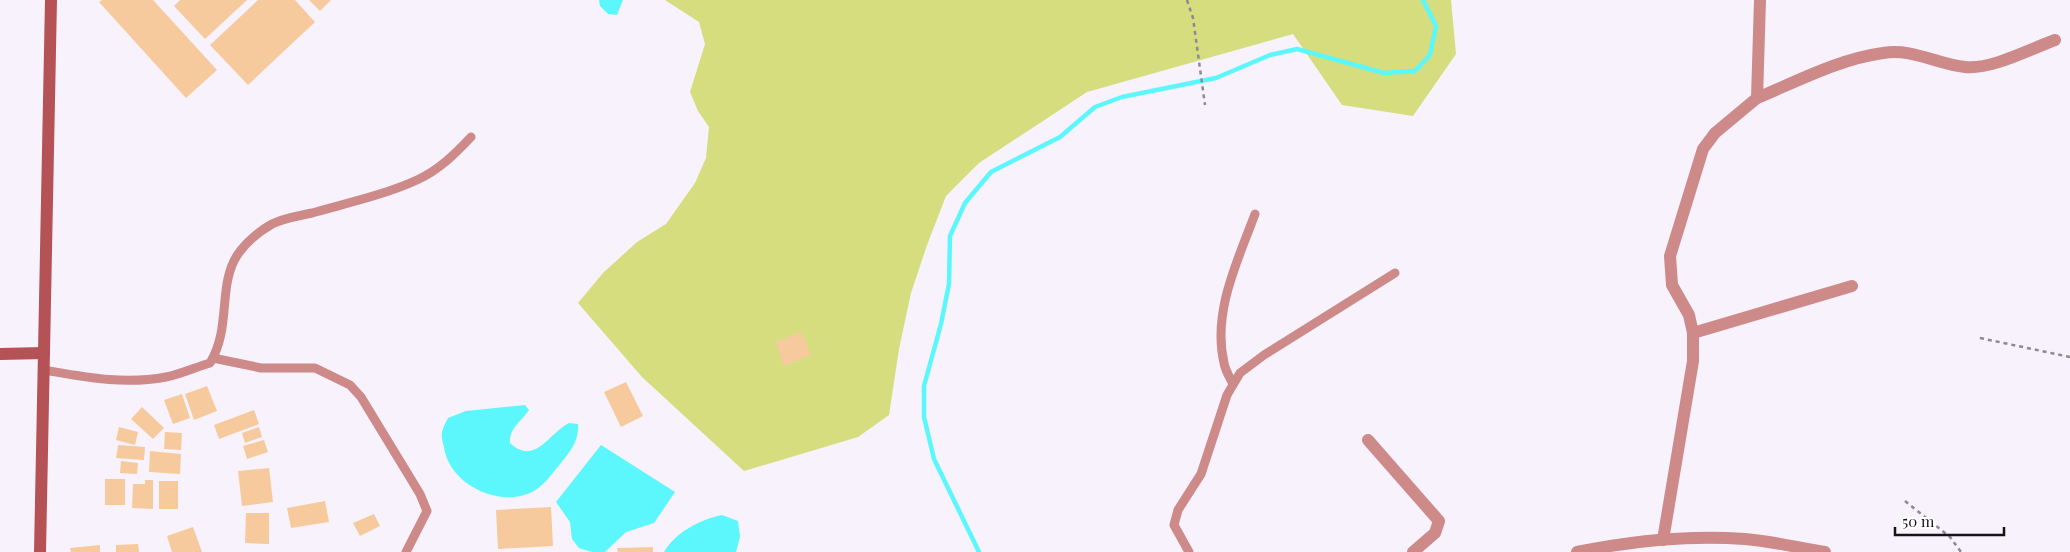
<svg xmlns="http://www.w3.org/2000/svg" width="2070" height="552" font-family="'Playfair Display',serif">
	<rect width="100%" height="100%" fill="#f7f2fc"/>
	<polygon fill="#d5dd7f" points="665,0 1451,0 1456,54 1413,116 1342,105 1293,34 1087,92 979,163 946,196 927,245 911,293 899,349 889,415 858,437 744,471 642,377 578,303 603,273 637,242 666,224 695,183 706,158 709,127 698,111 690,92 705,44 699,22"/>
	<g fill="#5bf7fc">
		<polygon points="599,0 623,0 617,15 608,14 600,6"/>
		<path d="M525 405 529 410C521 422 509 428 510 443 535 466 548 434 569 423L578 424C579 441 571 451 560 464 552 474 542 488 530 493 497 507 449 484 444 447 443 443 441 437 442 432 443 427 446 422 448 418L466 411Z"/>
		<polygon points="601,445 675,492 654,523 626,532 605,552 592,552 579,548 572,539 570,522 556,502"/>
		<path d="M722 515 738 521 740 537 736 552H664C676 532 699 520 722 515Z"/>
	</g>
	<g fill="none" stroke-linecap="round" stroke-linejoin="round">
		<polyline stroke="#5bf7fc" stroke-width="4.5" points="979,552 934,459 924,417 924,386 941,324 949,284 950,236 965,203 991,172 1060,137 1095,107 1122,97 1216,78 1270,55 1297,49 1384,73 1415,71 1430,55 1436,26 1423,0"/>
	</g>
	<g fill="#f7ca9d">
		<polygon points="102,0 153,0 217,70 186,98 99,2"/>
		<polygon points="180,0 247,0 205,39 174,6"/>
		<polygon points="258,0 295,0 315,22 248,85 210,45"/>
		<polygon points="309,0 331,0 320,11"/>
		<polygon points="801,332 811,355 784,366 775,342"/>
		<polygon points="626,382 643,416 621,427 604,392"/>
		<polygon points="207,386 217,411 194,420 185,394"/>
		<polygon points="182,394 190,418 173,424 164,400"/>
		<polygon points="142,407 164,428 153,439 131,419"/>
		<polygon points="254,410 259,424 219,439 214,425"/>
		<polygon points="119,427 138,432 135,445 116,440"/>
		<polygon points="259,427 262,437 245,443 242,433"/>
		<polygon points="165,432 182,433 181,450 164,449"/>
		<polygon points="264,440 268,452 247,459 243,446"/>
		<polygon points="118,445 145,447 144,460 116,458"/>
		<polygon points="150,451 181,454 180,474 149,472"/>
		<polygon points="121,461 138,463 137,474 120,473"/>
		<polygon points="269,468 273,502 242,506 238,471"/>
		<rect x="105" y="479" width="20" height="26"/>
		<polygon points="145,480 153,480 153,509 132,508 133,484 145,484"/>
		<rect x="159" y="481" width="19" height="28"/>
		<polygon points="325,501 329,522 291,528 287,508"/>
		<polygon points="551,507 553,546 498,549 496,510"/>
		<polygon points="246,513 269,513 269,544 245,543"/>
		<polygon points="374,514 380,526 360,536 353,523"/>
		<polygon points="193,527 202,552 172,552 167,536"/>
		<polygon points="138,544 139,552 116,552 116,545"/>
		<polygon points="100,545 100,552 71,552 70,548"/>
		<polygon points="653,547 653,552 618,552 617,548"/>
	</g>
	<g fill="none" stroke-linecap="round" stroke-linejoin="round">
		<g stroke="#8d8990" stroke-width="2.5" stroke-dasharray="4 4" stroke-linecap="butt">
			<polyline points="1187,0 1193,18 1205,105"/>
			<polyline points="1980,338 2070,357"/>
			<polyline points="1905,501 1950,537 1961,552"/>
		</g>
		<g stroke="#ce8989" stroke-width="9">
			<polyline points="213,358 261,368 315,368 350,385 361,397 420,494 427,511 406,552"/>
			<path d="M44 370C85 377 124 385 166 377 181 374 196 367 210 363 232 327 217 285 238 254 247 241 258 232 272 224 284 218 299 216 312 213 347 203 384 195 417 180 439 170 455 154 471 137"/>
			<path d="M1233 384C1230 378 1225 370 1224 363 1212 312 1238 260 1255 214"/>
			<polyline points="1189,552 1174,525 1178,510 1201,474 1227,395 1240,373 1264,355 1395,273"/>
		</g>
		<g stroke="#ce8989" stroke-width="12">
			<path d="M1757 98C1798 81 1839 59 1883 53 1912 48 1937 64 1965 67 1991 70 2030 49 2055 40"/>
			<polyline points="1693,333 1852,286"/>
			<polyline points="1368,440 1439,521 1435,533 1413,552"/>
			<polyline points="1663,540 1693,361 1693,333 1689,315 1672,285 1670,256 1703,149 1715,133 1757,98 1760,0"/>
			<path d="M1577 552C1631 541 1690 535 1745 539 1772 541 1799 548 1825 552"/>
		</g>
		<g stroke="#b55256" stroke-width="12">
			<polyline points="0,354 44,353"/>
			<polyline points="40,552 51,0"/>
		</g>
	</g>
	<path d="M1895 527v8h109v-8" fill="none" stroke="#151316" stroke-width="2.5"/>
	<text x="1902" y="527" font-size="15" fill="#151316" stroke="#ffffff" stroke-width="4" paint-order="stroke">50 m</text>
</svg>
